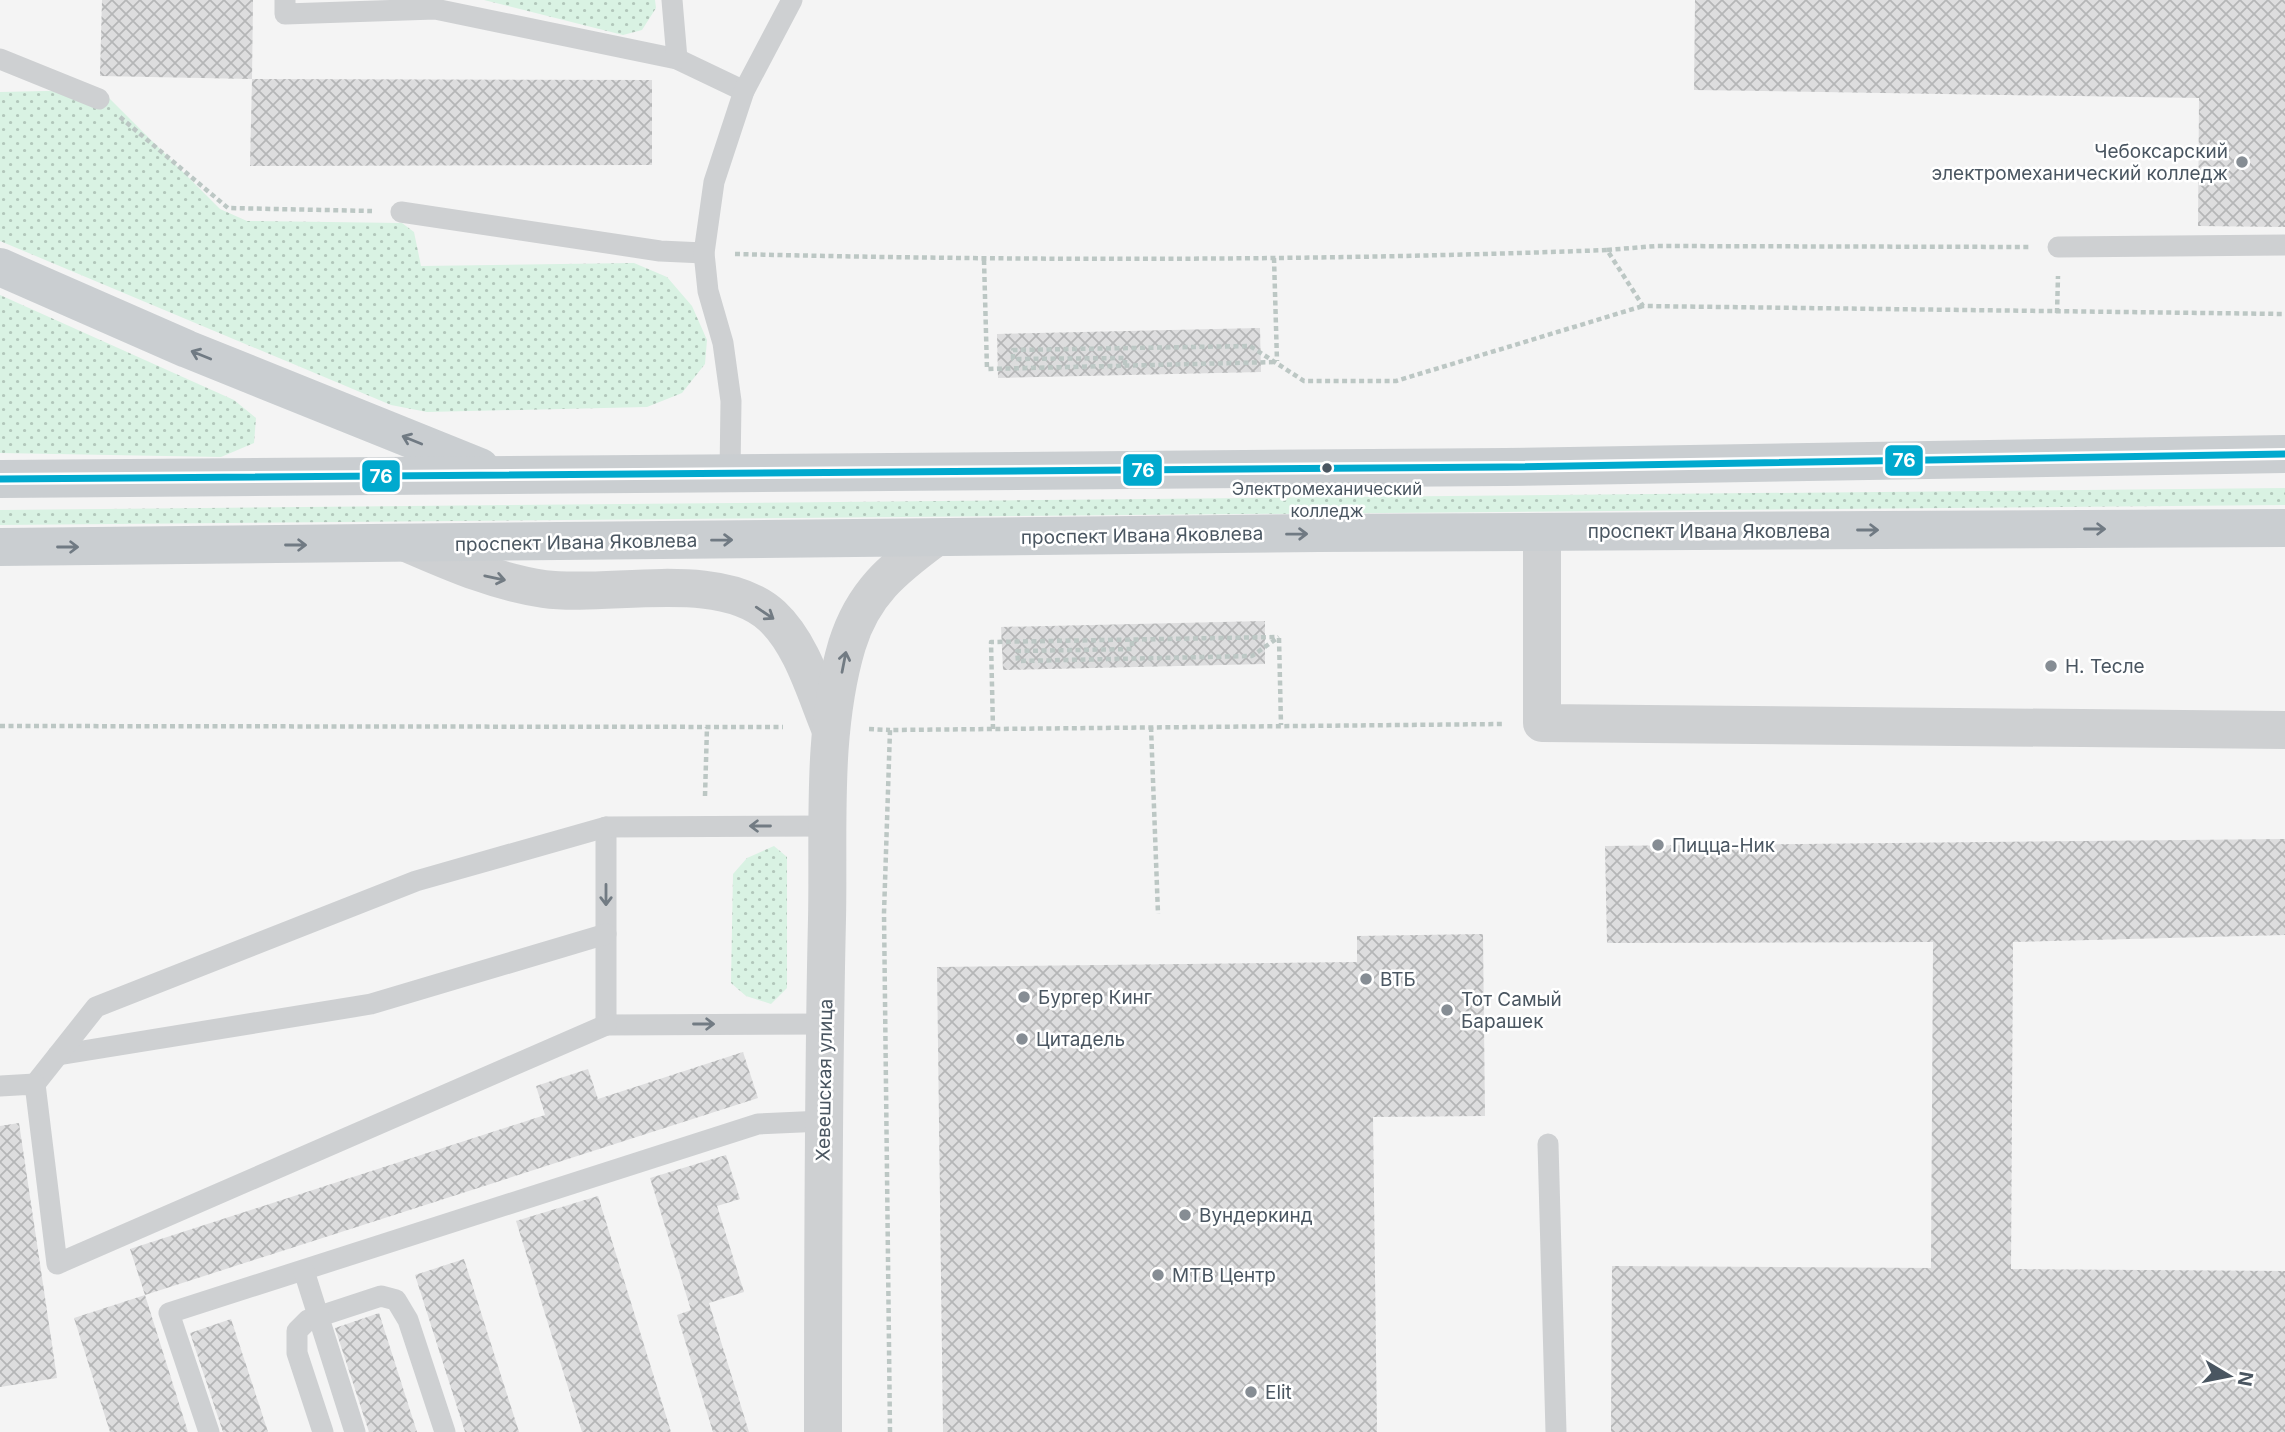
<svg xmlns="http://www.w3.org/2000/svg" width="2285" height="1432" font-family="Inter,sans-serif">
	<defs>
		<pattern id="grass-dots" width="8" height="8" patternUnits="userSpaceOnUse" patternTransform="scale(1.75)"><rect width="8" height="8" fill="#d9f2e3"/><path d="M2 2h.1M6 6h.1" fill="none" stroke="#b2c7bb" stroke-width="1.8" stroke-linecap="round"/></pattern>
		<pattern id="building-cross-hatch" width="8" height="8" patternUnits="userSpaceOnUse" patternTransform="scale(1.75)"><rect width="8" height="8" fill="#ddddde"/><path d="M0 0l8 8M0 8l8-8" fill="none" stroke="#b5b6b7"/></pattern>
	</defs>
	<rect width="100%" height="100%" fill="#f4f4f4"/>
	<g fill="url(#grass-dots)">
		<polygon points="484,0 655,0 656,8 642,30 623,35"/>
		<polygon points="91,90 107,96 220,209 247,221 402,223 414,232 421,266 634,263 667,277 692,306 707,340 705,364 682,393 647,407 427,412 391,405 0,241 0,92"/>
		<polygon points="0,295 234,400 256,418 254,443 221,457 0,453"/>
		<polygon points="2285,488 2285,505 0,525 0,510"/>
		<polygon points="774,846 787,857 787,988 771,1004 746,996 731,983 733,874 747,858"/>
	</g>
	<g fill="url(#building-cross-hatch)">
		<polygon points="102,0 253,0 252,79 100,76"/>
		<polygon points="1695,0 2285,0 2285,227 2198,226 2199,98 1694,90"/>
		<polygon points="252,79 652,80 652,165 250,166"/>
		<polygon points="1260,328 1261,372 998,378 997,334"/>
		<polygon points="1265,621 1265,664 1003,670 1001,627"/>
		<polygon points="2285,839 2285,935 2013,942 2011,1269 2285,1271 2285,1432 1611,1432 1612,1266 1931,1268 1933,942 1607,943 1605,846"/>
		<polygon points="1483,934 1485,1116 1373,1117 1377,1432 943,1432 937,967 1357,962 1357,936"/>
		<polygon points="743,1052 758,1098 145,1295 130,1249 545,1115 536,1086 588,1069 598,1099"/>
		<polygon points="19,1123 57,1378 0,1387 0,1126"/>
		<polygon points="726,1155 740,1199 717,1206 744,1292 709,1303 749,1432 713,1432 677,1315 691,1310 650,1178"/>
		<polygon points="598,1196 671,1432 582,1432 516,1221"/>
		<polygon points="464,1259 519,1432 465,1432 415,1275"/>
		<polygon points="145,1295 188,1432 110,1432 74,1318"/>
		<polygon points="379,1313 417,1432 369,1432 335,1328"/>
		<polygon points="231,1319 268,1432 223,1432 190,1333"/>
	</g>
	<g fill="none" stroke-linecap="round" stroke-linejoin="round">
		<g stroke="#bcc7c4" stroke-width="4.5" stroke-dasharray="5 3.5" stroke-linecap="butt">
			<polyline points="120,117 228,208 372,211"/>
			<polyline points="1607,250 1656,246 2029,247"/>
			<path d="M735 254C1025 261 1316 261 1607 250L1643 306 2285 314"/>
			<polyline points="1274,258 1277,361"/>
			<polyline points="984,260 987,369 1276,362"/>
			<polyline points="2057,313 2058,276"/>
			<polyline points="1125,365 1125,358 1013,359 1013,350 1250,346 1304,381 1396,381 1643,306"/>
			<polyline points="1279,638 1281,725"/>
			<polyline points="1132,641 1132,649 1017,651 1018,661 1252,656 1279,637"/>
			<polyline points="0,726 783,727"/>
			<polyline points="1151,727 1158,914"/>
			<polyline points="869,729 890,730"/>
			<polyline points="993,729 991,642 1278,637"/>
			<polyline points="705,796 707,727"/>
			<polyline points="890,1432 884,913 890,730 1502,724"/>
		</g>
		<g stroke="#ced0d2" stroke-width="21">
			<polyline points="285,0 285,14 435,9 677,59 744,91"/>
			<polyline points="672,0 677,59"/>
			<polyline points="0,59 99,99"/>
			<polyline points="401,212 660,251 704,253"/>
			<polyline points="2058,247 2285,245"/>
			<polyline points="730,473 731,401 723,343 708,291 704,253 714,182 744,91 792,0"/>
			<polyline points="606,827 606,1025 825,1024"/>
			<polyline points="58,1055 371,1004 606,934"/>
			<polyline points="35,1084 96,1007 416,881 606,827 828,826"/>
			<polyline points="0,1086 35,1084 57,1264 606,1025"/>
			<polyline points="1548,1144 1556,1432"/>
			<polyline points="209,1432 169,1313 758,1124 823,1121"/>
			<polyline points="323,1432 297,1353 297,1331 308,1320 381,1296 396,1300 408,1320 445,1432"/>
		</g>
		<g stroke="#ced0d2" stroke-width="38">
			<polyline points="1542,532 1542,723 2285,730"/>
			<path d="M409 544C453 563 496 582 544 589 609 598 720 568 772 616 802 644 815 692 830 728"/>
			<path d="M823 1432C823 1261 823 1090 827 919 829 829 821 733 847 645 863 593 893 569 935 538"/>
		</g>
		<g stroke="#caced1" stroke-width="38">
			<polyline points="0,267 187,349 480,467"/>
			<polyline points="0,479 1505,467 2285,454"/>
			<polyline points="0,547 1319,533 2285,528"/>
		</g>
		<polyline stroke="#ced0d2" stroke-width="21" points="304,1271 355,1432"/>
		<defs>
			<polyline id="bus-1" points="0,479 1505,467 2285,454"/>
		</defs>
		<use href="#bus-1" stroke="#fff" stroke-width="12"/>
		<use href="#bus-1" stroke="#00a9ce" stroke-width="7"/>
	</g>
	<defs><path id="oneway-shaft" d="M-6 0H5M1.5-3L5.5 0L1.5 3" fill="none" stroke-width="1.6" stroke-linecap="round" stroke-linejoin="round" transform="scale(1.75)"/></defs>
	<g stroke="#707a83">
		<use href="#oneway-shaft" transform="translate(201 355) rotate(-158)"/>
		<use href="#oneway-shaft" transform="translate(412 440) rotate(-158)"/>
		<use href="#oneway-shaft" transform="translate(2095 529)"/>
		<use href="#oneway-shaft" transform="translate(1868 530)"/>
		<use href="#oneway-shaft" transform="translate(1297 534) rotate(-1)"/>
		<use href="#oneway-shaft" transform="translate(722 540) rotate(-1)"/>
		<use href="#oneway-shaft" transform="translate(296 545)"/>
		<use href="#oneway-shaft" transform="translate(68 547)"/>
	</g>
	<g stroke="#727b83">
		<use href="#oneway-shaft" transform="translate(495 578) rotate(12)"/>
		<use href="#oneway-shaft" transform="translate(765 613) rotate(34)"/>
		<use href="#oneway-shaft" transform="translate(844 662) rotate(-79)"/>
		<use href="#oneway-shaft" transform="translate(760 826) rotate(-180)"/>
		<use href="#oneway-shaft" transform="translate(606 895) rotate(90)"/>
		<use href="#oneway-shaft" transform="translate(704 1024)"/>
	</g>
	<g fill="#868d94" stroke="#fff" stroke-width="2.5">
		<circle cx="2242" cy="162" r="7"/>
		<circle cx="2051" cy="666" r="7"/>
		<circle cx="1658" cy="845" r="7"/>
		<circle cx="1366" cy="979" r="7"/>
		<circle cx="1024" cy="997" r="7"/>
		<circle cx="1447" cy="1010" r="7"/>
		<circle cx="1022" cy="1039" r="7"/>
		<circle cx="1185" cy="1215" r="7"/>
		<circle cx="1158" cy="1275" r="7"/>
		<circle cx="1251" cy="1392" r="7"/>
	</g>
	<circle fill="#4a5661" stroke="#fff" stroke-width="2.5" cx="1327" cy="468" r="6"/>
	<g text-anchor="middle" stroke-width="5" stroke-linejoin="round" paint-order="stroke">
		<g font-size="17" fill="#4a5661" stroke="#fff">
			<text x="1327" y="495">Электромеханический<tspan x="1327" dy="22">колледж</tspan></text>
		</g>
		<g font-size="19" fill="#4a5661" stroke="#fff" text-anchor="start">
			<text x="2228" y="158" text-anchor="end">Чебоксарский<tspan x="2228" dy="22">электромеханический колледж</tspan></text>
			<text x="2065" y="673">Н. Тесле</text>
			<text x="1672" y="852">Пицца-Ник</text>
			<text x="1380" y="986">ВТБ</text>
			<text x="1038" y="1004">Бургер Кинг</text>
			<text x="1461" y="1006">Тот Самый<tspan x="1461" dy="22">Барашек</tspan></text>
			<text x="1036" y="1046">Цитадель</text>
			<text x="1199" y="1222">Вундеркинд</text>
			<text x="1172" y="1282">МТВ Центр</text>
			<text x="1265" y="1399">Elit</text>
		</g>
		<g font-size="19" fill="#4a5661" stroke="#fff">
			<text x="1709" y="538">проспект Ивана Яковлева</text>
			<text transform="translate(1142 535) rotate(-1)" y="7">проспект Ивана Яковлева</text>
			<text transform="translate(576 542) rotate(-1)" y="7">проспект Ивана Яковлева</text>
			<text transform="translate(824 1080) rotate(-89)" y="7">Хевешская улица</text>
		</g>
	</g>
	<g stroke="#fff" stroke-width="2.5">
		<rect x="1884" y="444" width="40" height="33" rx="7" fill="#00a9ce"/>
		<rect x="1122" y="453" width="41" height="34" rx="7" fill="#00a9ce"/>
		<rect x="361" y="459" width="40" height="34" rx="7" fill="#00a9ce"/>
	</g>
	<g font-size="19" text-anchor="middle" font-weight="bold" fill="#fff">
		<text x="1904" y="467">76</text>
		<text x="1143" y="477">76</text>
		<text x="381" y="483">76</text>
	</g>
	<g transform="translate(2229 1376) rotate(100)" stroke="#ffffff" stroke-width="5" paint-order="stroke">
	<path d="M0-5L12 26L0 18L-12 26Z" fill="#4a5661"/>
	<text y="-10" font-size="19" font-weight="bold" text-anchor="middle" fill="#4a5661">N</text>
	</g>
</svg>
